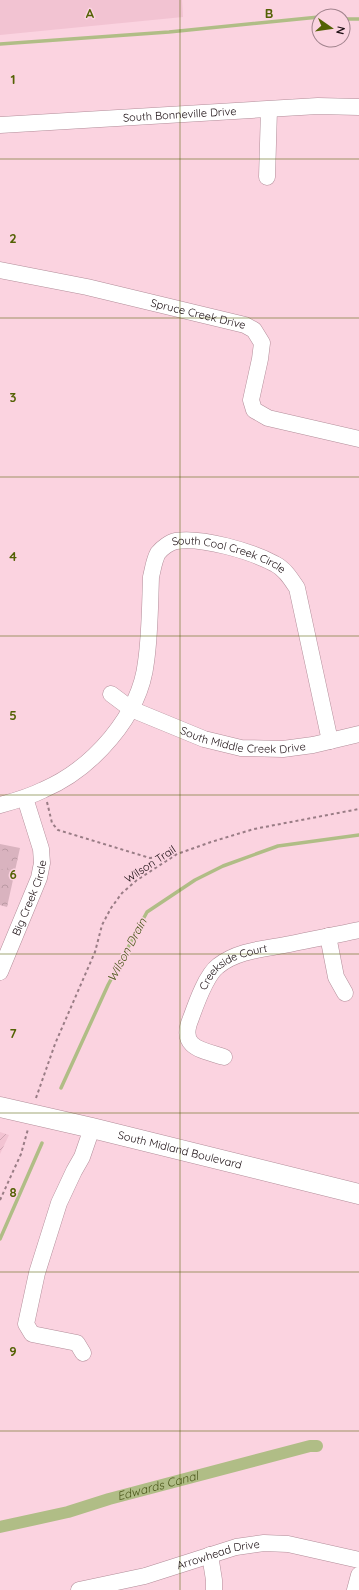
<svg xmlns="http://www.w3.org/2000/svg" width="359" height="1590" font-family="Quicksand,sans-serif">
	<defs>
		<pattern id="industrial-furrows" width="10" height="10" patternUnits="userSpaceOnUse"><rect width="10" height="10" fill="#f2c3d2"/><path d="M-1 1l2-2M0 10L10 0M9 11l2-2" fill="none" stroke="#cfa6b3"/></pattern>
		<pattern id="park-crowns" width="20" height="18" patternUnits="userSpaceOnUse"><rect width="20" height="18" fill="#d9b3bf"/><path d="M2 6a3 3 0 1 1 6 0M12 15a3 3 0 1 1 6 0" fill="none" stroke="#ba99a3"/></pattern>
	</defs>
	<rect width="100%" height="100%" fill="#fbd3e0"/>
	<polygon fill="#f2c3d2" points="0,0 182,0 183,17 0,35"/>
	<polygon fill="url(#industrial-furrows)" points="0,1132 9,1135 0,1154"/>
	<polygon fill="url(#park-crowns)" points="0,844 20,848 7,907 0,905"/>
	<polygon fill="#d9b3bf" points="0,850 11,852 7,870 0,869"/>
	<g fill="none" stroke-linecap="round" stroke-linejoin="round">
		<g stroke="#b0bd86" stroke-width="3.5">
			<polyline points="343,19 359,19"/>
			<polyline points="0,44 169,32 319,17"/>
			<polyline points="61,1088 108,985 147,912 195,880 223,866 278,846 359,835"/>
			<polyline points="0,1239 42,1143"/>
		</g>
		<path stroke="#b0bd86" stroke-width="12" id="s1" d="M0 1527 68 1512 109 1499 310 1446H317"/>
		<defs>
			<g id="minor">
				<path id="s2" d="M0 125 318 106 359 107"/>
				<polyline points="267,177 269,110"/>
				<path id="s3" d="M0 270 87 287 245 325 254 330 262 343 260 359 251 400 254 410 268 418 359 439"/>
				<path id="s4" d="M111 694 131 709 204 739 241 748 283 749 313 745 359 734"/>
				<path id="s5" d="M0 805C15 801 29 797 43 790 92 769 140 716 146 662 150 634 150 605 151 577 153 569 154 560 158 553 162 548 170 542 176 541 202 537 251 551 275 564 285 569 291 579 297 588L330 741"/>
				<polyline points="328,936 336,977 345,993"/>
				<path id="s6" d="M0 972 39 878 42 863 41 849 25 798"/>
				<path id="s7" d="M224 1057C202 1050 178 1048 191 1018 196 1004 206 975 218 966 238 950 265 949 290 944 313 939 336 935 359 930"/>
				<polyline points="83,1353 77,1343 32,1334 26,1324 37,1273 59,1203 74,1171 82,1157 92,1128"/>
				<polyline points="210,1555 214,1580 214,1590"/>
				<path id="s8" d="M79 1590 145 1576 236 1547 264 1543 288 1544 359 1560"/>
				<polyline points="355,1590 359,1575"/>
			</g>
			<g id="major">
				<path id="s9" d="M0 1107 92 1128 359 1194"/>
			</g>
		</defs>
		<use href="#minor" stroke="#b28d99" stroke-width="17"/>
		<use href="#major" stroke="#b28d99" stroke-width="21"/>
		<g stroke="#997c85" stroke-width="2" stroke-dasharray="3 3" stroke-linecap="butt">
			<polyline points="47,802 52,823 58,830 150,858 176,854"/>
			<polyline points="36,1098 55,1044 95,952 102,925 111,908 122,893 137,880 177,854 211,842 254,829 359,809"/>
			<polyline points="0,1200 21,1154 28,1129"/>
		</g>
		<use href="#minor" stroke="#fff" stroke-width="16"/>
		<use href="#major" stroke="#fff" stroke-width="20"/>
	</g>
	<path fill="none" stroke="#536104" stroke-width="1" stroke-opacity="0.55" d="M180 0V1590M0 159H359M0 318H359M0 477H359M0 636H359M0 795H359M0 954H359M0 1113H359M0 1272H359M0 1431H359"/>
	<g text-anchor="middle" stroke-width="3" stroke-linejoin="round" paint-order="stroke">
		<g font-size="11" fill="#190c10" stroke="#fbd3e0">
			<text dy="4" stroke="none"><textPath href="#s2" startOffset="180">South Bonneville Drive</textPath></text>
			<text dy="4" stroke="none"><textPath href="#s3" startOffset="203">Spruce Creek Drive</textPath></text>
			<text dy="4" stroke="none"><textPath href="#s5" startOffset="404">South Cool Creek Circle</textPath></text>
			<text dy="4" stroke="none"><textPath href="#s4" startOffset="143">South Middle Creek Drive</textPath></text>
			<text transform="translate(150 864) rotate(-33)" y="4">Wilson Trail</text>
			<text dy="4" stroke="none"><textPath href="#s6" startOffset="80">Big Creek Circle</textPath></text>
			<text dy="4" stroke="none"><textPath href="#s7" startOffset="134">Creekside Court</textPath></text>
			<text dy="4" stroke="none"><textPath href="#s9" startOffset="185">South Midland Boulevard</textPath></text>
			<text dy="4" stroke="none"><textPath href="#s8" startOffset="144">Arrowhead Drive</textPath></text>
		</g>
		<g font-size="12" font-style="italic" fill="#4c581b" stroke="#fbd3e0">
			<text transform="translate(127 950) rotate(-62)" y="4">Wilson Drain</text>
			<text dy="4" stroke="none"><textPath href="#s1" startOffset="163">Edwards Canal</textPath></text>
		</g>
	</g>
	<g font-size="13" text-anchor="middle" font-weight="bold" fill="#536104" stroke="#fbd3e0" stroke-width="3" stroke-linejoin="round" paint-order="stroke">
		<text x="90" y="18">A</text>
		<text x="269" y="18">B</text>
		<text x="13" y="84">1</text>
		<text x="13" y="243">2</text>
		<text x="13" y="402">3</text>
		<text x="13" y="561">4</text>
		<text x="13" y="720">5</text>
		<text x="13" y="879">6</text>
		<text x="13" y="1038">7</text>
		<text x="13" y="1197">8</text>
		<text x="13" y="1356">9</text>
	</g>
	<g transform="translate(331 28) rotate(103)"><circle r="19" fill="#fbd3e0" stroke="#a1838d"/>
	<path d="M0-3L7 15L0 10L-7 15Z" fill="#536104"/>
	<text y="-6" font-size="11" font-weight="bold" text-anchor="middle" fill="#190c10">N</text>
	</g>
</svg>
